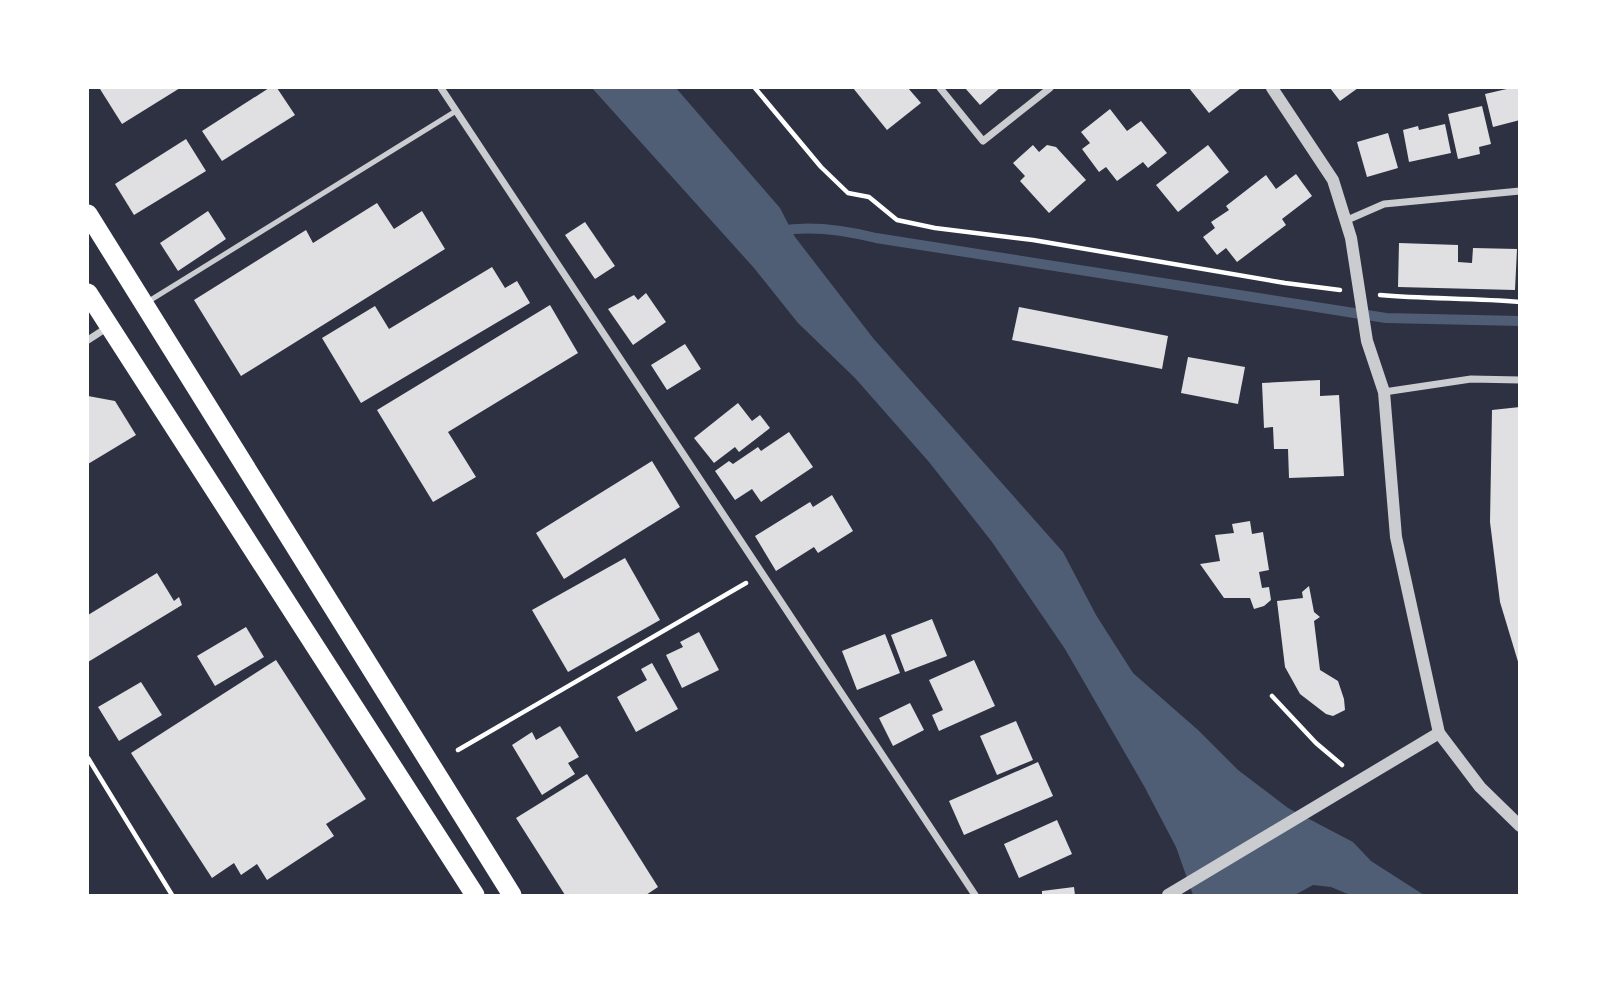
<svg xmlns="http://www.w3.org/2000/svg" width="1607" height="983" font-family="'Noto Serif',serif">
	<rect width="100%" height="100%" fill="#2d3142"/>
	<polygon fill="#4f5d75" points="592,88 676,88 780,208 795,237 873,338 1063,552 1096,615 1133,673 1198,730 1238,770 1288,808 1353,842 1371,861 1424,895 1350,895 1331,887 1313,885 1295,895 1193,895 1176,847 1144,786 1065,649 992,542 929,462 855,378 798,323 754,268"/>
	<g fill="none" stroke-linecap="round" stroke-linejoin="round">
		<path stroke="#4f5d75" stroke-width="10" d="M779 231C811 225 844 230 876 238L1386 318 1520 321"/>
	</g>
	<g fill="#e0e0e3">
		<polygon points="102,88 180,88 122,124 100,89"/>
		<polygon points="269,88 277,88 295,115 222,161 202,131"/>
		<polygon points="853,88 908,88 921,103 887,130"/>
		<polygon points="965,88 1000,88 980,105"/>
		<polygon points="1189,88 1241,88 1209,113"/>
		<polygon points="1330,88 1358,88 1340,101"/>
		<polygon points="1511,88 1520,88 1520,120 1493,127 1485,94"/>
		<polygon points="1482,106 1491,144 1479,147 1480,154 1458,159 1448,114"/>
		<polygon points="1110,109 1127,131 1141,121 1167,153 1148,168 1143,162 1117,181 1106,167 1099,172 1082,149 1090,143 1081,132"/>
		<polygon points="1445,124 1451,153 1409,162 1403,130 1418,126 1419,130"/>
		<polygon points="1388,133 1398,168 1367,177 1357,142"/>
		<polygon points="186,139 206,171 134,215 115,184"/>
		<polygon points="1033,145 1039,152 1047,145 1056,147 1086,180 1049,213 1020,181 1025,176 1013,163"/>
		<polygon points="1208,145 1229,172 1178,212 1156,185"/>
		<polygon points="1296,174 1312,196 1282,219 1286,225 1237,262 1226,248 1217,255 1203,237 1215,228 1211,222 1229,210 1226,206 1266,175 1276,189"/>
		<polygon points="377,203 394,229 422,211 445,249 241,376 194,300 306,230 313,243"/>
		<polygon points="208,211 226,239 178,271 160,243"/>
		<polygon points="585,222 615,266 595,279 565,235"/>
		<polygon points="1399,243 1458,245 1458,262 1472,263 1473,248 1517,249 1515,290 1398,287"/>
		<polygon points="492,267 505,288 517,281 530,303 361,403 322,338 375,306 389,329"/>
		<polygon points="646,293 666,322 633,345 608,309 634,295 638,300"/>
		<polygon points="550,305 578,353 448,432 476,477 433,502 377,410"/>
		<polygon points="1019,307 1168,336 1162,369 1012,340"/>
		<polygon points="685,344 701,369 667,390 651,365"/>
		<polygon points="1188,357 1245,367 1238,404 1181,393"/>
		<polygon points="1320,380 1320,396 1339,395 1344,476 1289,478 1288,449 1274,449 1273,427 1264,428 1262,383"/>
		<polygon points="88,396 115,401 136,435 88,464"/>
		<polygon points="738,403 752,421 760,415 770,428 739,452 735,447 714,463 694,438"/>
		<polygon points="1520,407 1520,665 1519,665 1500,602 1490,522 1492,410"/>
		<polygon points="789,432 813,467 761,502 752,489 735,500 715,471 729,461 733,464 758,447 761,451"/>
		<polygon points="652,461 680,507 564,579 536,533"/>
		<polygon points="832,495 853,531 818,553 814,547 776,571 755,536 810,502 813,507"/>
		<polygon points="1250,521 1252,534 1263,532 1269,570 1259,572 1262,588 1269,587 1271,600 1264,606 1254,609 1250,598 1224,598 1200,564 1220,561 1215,535 1234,533 1232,524"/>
		<polygon points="625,558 660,620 568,672 532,610"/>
		<polygon points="157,573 174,601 179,597 182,605 88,662 88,615"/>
		<polygon points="1309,586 1314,612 1320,617 1314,621 1320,670 1338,681 1344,699 1345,710 1333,716 1326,714 1300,694 1285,667 1277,601 1303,598 1302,592"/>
		<polygon points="932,619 947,656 905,672 891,635"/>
		<polygon points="246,627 264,657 215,686 197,656"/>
		<polygon points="699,632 719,670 682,688 666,655 683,647 680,642"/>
		<polygon points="885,634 900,673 857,690 842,651"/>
		<polygon points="276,660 366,799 326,824 334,836 267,880 257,864 241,875 234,863 212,878 131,753"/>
		<polygon points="974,660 995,706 939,731 932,715 943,710 929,680"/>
		<polygon points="652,663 678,709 636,732 617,697 647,680 641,669"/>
		<polygon points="141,682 162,715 119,741 98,707"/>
		<polygon points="910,703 924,730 893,746 879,718"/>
		<polygon points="1016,721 1033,760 997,775 980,736"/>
		<polygon points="560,726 579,757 568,763 575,774 542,795 512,745 532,732 536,740"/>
		<polygon points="1038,762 1053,796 964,835 949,801"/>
		<polygon points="587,774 658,887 646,895 565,895 516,818"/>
		<polygon points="1057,820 1072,854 1019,878 1004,844"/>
		<polygon points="1074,887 1075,895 1042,895 1042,891"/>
	</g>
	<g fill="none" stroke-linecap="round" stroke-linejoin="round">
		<g stroke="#fff" stroke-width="4.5">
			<polyline points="755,88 821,167 848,193 869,197 897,220 935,228 1033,240 1285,283 1340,290"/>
			<path d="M1380 295C1426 299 1473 298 1520 302"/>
			<polyline points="1272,696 1316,743 1342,765"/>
			<polyline points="458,750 746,583"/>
			<polyline points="88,758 172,895"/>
		</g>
		<polyline stroke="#caccd0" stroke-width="5" points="149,301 456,111"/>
		<g stroke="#caccd0" stroke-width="7">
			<polyline points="441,88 975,895"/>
			<polyline points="940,88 983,141 1050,88"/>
			<polyline points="1345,221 1384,204 1520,191"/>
			<polyline points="88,340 108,327"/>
			<polyline points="1384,392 1471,379 1520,380"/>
		</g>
		<g stroke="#caccd0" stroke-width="12">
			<polyline points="1272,88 1333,180 1351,238 1367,341 1384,392 1396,537 1439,733 1480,787 1520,826"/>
			<polyline points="1168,895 1439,733"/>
		</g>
		<g stroke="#fff" stroke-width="19">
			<polyline points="88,214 512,895"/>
			<polyline points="88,293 475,895"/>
		</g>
	</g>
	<rect width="1607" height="983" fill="none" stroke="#ffffff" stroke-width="178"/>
</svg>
